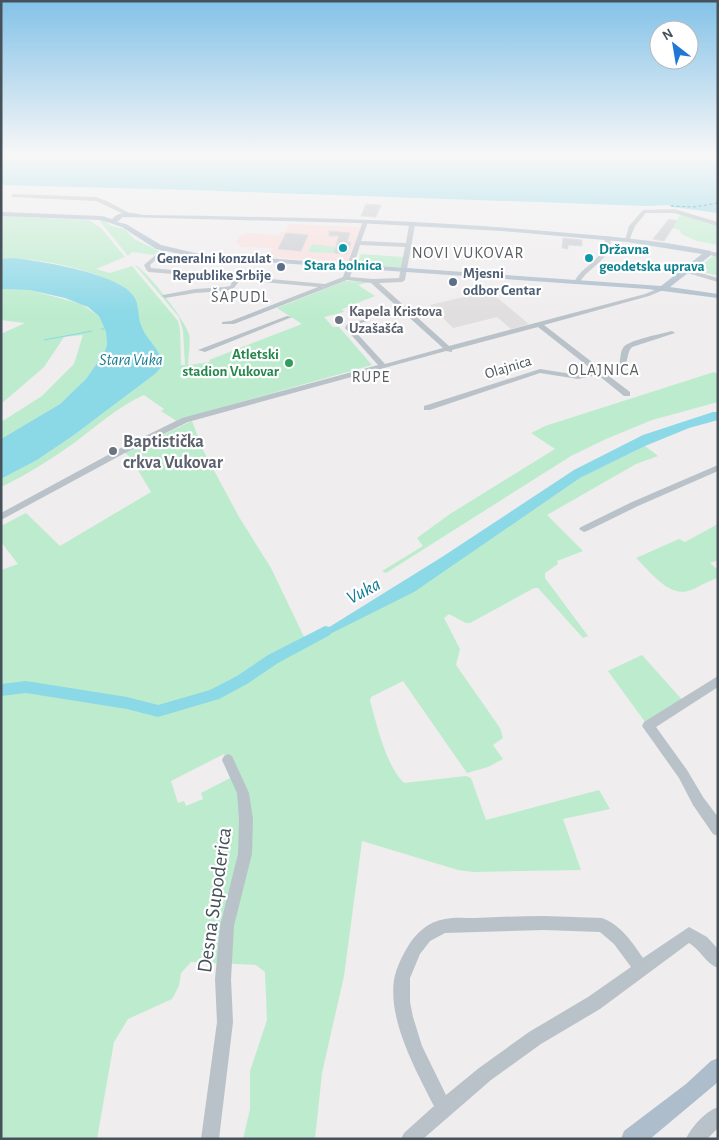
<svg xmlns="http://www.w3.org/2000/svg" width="719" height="1140" font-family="'Alegreya Sans',sans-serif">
	<rect width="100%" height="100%" fill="#efeded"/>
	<polygon fill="#e0dede" points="489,291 529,324 511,329 497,317 453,328 430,305"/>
	<polygon fill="#f9dedd" points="289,224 361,227 349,262 267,257 272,248 240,247 240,245 237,245 238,243 235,243 241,235 247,233 278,235 281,232 285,232"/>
	<g fill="#bceccd" fill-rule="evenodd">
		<polygon points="681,213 718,224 718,245 697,241 681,234 680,230 673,228"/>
		<path d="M1 216 89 220 101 228 125 257 96 269 110 273 132 266 178 321 180 330 181 365H185L183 331 179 317 135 265C146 269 185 320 189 334 191 343 188 355 188 365L210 362 209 360 302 324 277 308 345 281 370 282 358 285 375 296 342 309 344 312 324 317 333 327H339L372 365 209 411 178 422 161 411 164 409 144 395C117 407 97 426 74 443 51 459 27 475 1 487V479L37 460 74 435 155 374 162 359C156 348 147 338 141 327 136 316 141 304 132 294 112 272 30 255 1 259Z"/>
		<polygon points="99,220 104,220 111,226 125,229 134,239 159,251 154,255 132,252 128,256"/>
		<polygon points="312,244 336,247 335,253 308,252"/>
		<polygon points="361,254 404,257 404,268 360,264 358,262"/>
		<polygon points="718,255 718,276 696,270 713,256"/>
		<polygon points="1,289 30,290 81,304 99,316 106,332 107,345 104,353 86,379 60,404 1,439 1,422 42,396 74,364 83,335 64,337 44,367 1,404 1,334 25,323 1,320"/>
		<polygon points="714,372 718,375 718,402 652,420 606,439 571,456 386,573 382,571 423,546 417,538 450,514 555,449 531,433 545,426"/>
		<path d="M192 421 203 450 239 517 271 568 306 641 483 544 580 478 645 446 658 456 636 464 547 515 583 551 557 561 558 564 545 573V578L588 636 583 638 538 588H534L470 623H466L449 614 444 618 460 649 456 665 500 728 503 738 493 745 503 759 488 767 467 773 403 681 371 697 370 701C377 725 386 766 404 783L466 776 471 778 486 820 599 790 610 809 563 819 581 870 474 872 458 870 362 841 344 976 322 1073 315 1139H243L250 1109V1071L267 1020 265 972 256 965 191 962 181 973 179 986 172 999 128 1019 114 1042 97 1139H1V570L18 564 1 542V526L26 513 60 546 151 492 130 457 125 453ZM224 754 236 775 201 793 203 799 186 806 184 801 178 803 171 781Z"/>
		<path d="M718 524V560L710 563 718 570V578C707 581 698 588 688 591 668 597 649 570 636 558L679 539 685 542Z"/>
		<polygon points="642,655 685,703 648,726 608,671"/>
	</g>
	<g fill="#8bd8e7">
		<polygon points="1,156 718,156 718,213 672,207 668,205 647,206 191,190 1,185"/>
		<path d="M13 258C41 261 116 273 133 295 140 304 137 315 141 325 146 340 161 349 163 365L155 374 74 435 37 460 1 479V439L60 404 86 379 104 353 107 345 106 332 99 316 88 307 65 298 30 290 1 289V259Z"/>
		<polygon points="713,412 718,412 718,420 689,428 645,446 580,478 414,592 330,634 310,639 442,557 574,470 643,435"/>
	</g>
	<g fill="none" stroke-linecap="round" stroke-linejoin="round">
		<g stroke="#8bd8e7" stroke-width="1">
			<polyline points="101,329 104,329"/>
			<polyline points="44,340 92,331"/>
		</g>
		<polygon fill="#8bd8e7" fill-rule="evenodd" points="325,626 330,627 332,631 330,635 278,663 247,684 219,699 158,717 127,709 26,693 1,696 1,684 26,681 127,697 158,705 210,690 237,676 268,655"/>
		<polyline stroke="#127c92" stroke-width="1" stroke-dasharray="3 2.5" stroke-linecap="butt" points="671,206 694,207 718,203"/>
	</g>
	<g fill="#c7cacf" stroke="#d1d3d8">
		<polygon points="366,204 381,205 376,217 361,216"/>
		<polygon points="669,219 677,221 664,241 653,239"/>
		<polygon points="329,231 350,233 347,242 351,242 347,254 334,253 339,236 329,236"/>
		<polygon points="286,233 308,235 301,251 278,249"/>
		<polygon points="563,238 582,240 582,246 568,245 568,249 562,248"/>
	</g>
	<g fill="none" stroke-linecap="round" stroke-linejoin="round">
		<g fill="#b9c2c9" fill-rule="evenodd">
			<polygon points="13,194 96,197 107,201 133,215 130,217 96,201 11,197"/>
			<polygon points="643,210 674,209 718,222 718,226 674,213 646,213 635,226 629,241 625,241 629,226"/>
			<path d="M363 221 368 222 361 241 406 243 409 225 412 223 415 225 405 280 402 282 379 283 449 346 645 294 664 286 666 287V289L649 296 544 325 601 369 619 364C621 359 620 352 623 348 627 340 662 334 672 331L675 333 632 347C627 352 628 360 625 367L605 373 630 392V396H624L598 375 578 379 540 373 430 410H424V406L540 369 578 375 594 371 538 327 452 350V352L446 351 188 422 125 453 1 520V513L119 449 182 418 378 365 346 329 345 328 348 323 368 319V321L353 325 352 328 385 364 443 348 371 283 347 280 234 324H222V322L231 321 318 287 240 280 234 288 226 291 195 293 165 298 162 296 163 295 195 289 225 287 230 286 234 279 149 272 147 271 144 265 165 247 168 249 150 265 151 268 325 284 343 277ZM360 245 405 247 399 278 373 279 350 277Z"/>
			<path d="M608 236 611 238C610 262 590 265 579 283H575L574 282C584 263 604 262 605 238Z"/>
			<polygon points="708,251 718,253 718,257 706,254 706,252"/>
			<polygon points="686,269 718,278 718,282 684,272 683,271"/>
			<polygon points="287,316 292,317 205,352 198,350"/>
			<polygon points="718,465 718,471 638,506 587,531 584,532 579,529 581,527 632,502"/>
			<polygon points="718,676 718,687 656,727 687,770 703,797 718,817 718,836 713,834 693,805 679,778 642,726 644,722"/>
			<polygon points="228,754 232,756 249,793 253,819 252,854 234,926 231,979 233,1022 219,1139 201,1139 217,1022 215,979 220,926 238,854 239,819 237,793 222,760 224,756"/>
			<path d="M544 916 602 918C621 925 632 942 643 958L689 927 707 937 718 949V968C706 964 700 949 689 943L600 1009 541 1044 491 1080 423 1139H401L404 1133 434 1106C416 1071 388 1020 394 980 396 969 401 958 407 948 415 934 427 922 445 919 454 917 465 918 475 918 498 917 521 916 544 916ZM544 930 600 932 614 944 631 967 588 997 529 1032 479 1068 446 1095 422 1046 413 1017 410 1002V978L420 954 430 941 445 933Z"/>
			<path d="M718 1107V1128L707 1139H686C691 1127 706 1111 718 1107Z"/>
		</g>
		<g fill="#adbdcb" fill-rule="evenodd">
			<path d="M1 212 102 216 112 219C121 210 132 213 144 215 278 217 412 219 545 231 600 236 656 239 711 251V255L670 287 718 294V298L647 289 195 257 156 249 122 227 101 220 1 216ZM123 217 358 223 502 231 627 242 702 254 661 286 195 253 161 245 126 224 117 222Z"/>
			<polygon points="718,1058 718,1082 650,1139 621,1139 624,1131 686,1084 711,1061"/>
		</g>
	</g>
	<linearGradient id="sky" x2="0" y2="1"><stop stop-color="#83c2e8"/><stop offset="0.49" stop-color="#f8f7f7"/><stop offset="1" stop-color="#f8f7f7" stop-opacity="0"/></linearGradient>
	<rect width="719" height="316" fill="url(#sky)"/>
	<g fill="#0f9aa8" stroke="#fff" stroke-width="2">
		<circle cx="343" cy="248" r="5"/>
		<circle cx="589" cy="258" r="5"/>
	</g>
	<g fill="#5c6f8a" stroke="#fff" stroke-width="2">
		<circle cx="281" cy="267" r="5"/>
		<circle cx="453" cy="282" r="5"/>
	</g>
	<g fill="#6b7280" stroke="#fff" stroke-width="2">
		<circle cx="339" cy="320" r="5"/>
		<circle cx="113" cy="451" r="5"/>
	</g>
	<circle fill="#2e9e5b" stroke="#fff" stroke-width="2" cx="289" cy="363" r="5"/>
	<g text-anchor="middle" stroke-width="4.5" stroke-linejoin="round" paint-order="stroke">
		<g font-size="15" font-weight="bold" fill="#0d838f" stroke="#fff" text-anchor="start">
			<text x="599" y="254">Državna<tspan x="599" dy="17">geodetska uprava</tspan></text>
			<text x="343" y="270" text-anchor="middle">Stara bolnica</text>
		</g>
		<g font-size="15" font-weight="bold" fill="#4e5e75" stroke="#fff" text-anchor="end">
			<text x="271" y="263">Generalni konzulat<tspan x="271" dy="17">Republike Srbije</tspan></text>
			<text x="463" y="278" text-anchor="start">Mjesni<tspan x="463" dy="17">odbor Centar</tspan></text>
		</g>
		<g font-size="15" font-weight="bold" fill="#5b616d" stroke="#fff" text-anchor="start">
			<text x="349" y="316">Kapela Kristova<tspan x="349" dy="17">Uzašašća</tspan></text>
		</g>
		<g font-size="15" font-weight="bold" fill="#27864d" stroke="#fff" text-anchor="end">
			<text x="279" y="359">Atletski<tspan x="279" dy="17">stadion Vukovar</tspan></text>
		</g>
		<g font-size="15" fill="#465159" stroke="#fff">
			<text transform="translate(508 367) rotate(-17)" y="5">Olajnica</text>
		</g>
		<g font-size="16" letter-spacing="1" fill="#5a5d61" stroke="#fff">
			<text x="468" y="258">NOVI VUKOVAR</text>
		</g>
		<g font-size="16" letter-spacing="1" fill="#5a5d61" stroke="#fff">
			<text x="240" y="302">ŠAPUDL</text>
			<text x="604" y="375">OLAJNICA</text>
			<text x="371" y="382">RUPE</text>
		</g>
		<g font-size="16" font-style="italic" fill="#127c92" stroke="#fff">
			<text x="131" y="365">Stara Vuka</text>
		</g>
		<g font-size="18" font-weight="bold" fill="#5b616d" stroke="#fff" text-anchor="start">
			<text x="123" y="447">Baptistička<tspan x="123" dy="21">crkva Vukovar</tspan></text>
		</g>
		<g font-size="19" font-style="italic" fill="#127c92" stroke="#fff">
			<text transform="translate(363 590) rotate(-28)" y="7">Vuka</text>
		</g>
		<g font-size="21" fill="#465159" stroke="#fff">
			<text transform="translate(214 900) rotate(-82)" y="7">Desna Supoderica</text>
		</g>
	</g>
	<rect width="719" height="1140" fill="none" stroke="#465159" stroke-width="5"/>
	<g transform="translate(674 45) rotate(329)"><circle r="24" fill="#ffffff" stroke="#b5b9bd"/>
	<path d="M0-4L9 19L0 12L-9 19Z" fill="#2177d6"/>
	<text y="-8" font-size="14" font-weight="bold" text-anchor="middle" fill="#465159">N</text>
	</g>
</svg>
